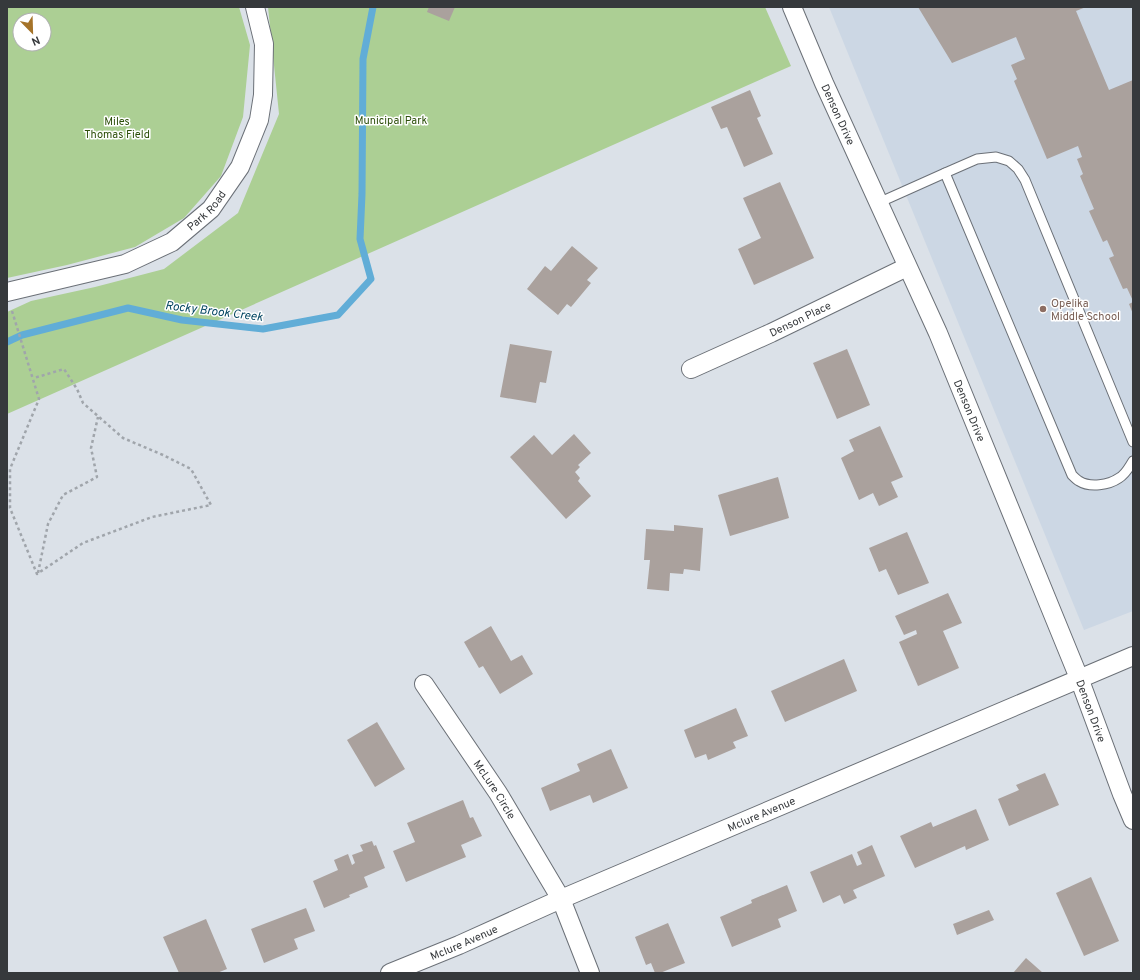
<svg xmlns="http://www.w3.org/2000/svg" width="1140" height="980" font-family="Overpass,sans-serif">
	<rect width="100%" height="100%" fill="#dbe1e8"/>
	<polygon fill="#ccd7e4" points="829,7 1133,7 1133,611 1084,630"/>
	<g fill="#accf94" fill-rule="evenodd">
		<path d="M7 7H239L250 45 243 117 221 176 184 218 135 247 67 265 7 278ZM20 20H44V44H20Z"/>
		<polygon points="268,7 765,7 791,66 7,414 7,312 31,301 95,287 164,269 238,213 279,114"/>
	</g>
	<g fill="none" stroke-linecap="round" stroke-linejoin="round">
		<polyline stroke="#61add7" stroke-width="7" points="7,342 22,335 128,308 182,320 263,329 338,315 371,279 360,239 362,194 363,59 373,7"/>
	</g>
	<g fill="#aaa19d">
		<polygon points="429,7 455,7 449,21 427,12"/>
		<polygon points="918,7 1086,7 1076,11 1109,90 1133,80 1133,301 1127,288 1123,289 1109,258 1114,256 1107,240 1103,242 1089,211 1094,209 1080,176 1083,174 1077,159 1082,157 1078,146 1047,159 1014,81 1017,79 1011,65 1025,59 1016,37 952,63"/>
		<polygon points="750,90 761,116 757,118 773,154 744,167 727,127 721,129 711,107"/>
		<polygon points="780,182 814,258 754,285 738,249 761,238 743,198"/>
		<polygon points="572,246 598,268 587,280 591,283 571,307 567,304 558,315 527,289 545,266 551,271"/>
		<polygon points="1133,302 1133,314 1129,304"/>
		<polygon points="510,344 552,351 546,383 540,382 536,403 500,397"/>
		<polygon points="847,349 870,405 837,419 813,363"/>
		<polygon points="880,426 903,477 891,482 898,497 879,506 873,493 859,500 841,458 854,451 849,440"/>
		<polygon points="574,434 591,453 578,465 580,467 575,472 580,478 578,481 591,496 566,519 510,457 534,435 552,455"/>
		<polygon points="778,477 789,518 730,536 718,495"/>
		<polygon points="674,525 703,528 700,571 684,569 683,574 670,573 669,591 647,589 650,560 644,560 646,529 674,531"/>
		<polygon points="907,532 929,583 898,595 886,569 879,572 869,548"/>
		<polygon points="948,593 962,623 943,631 959,668 918,686 899,642 917,634 916,630 904,635 895,616"/>
		<polygon points="491,626 511,661 522,655 533,674 500,694 483,666 479,668 464,642"/>
		<polygon points="844,659 857,691 785,722 771,691"/>
		<polygon points="736,708 748,736 733,742 736,748 708,760 706,754 695,758 684,730"/>
		<polygon points="377,722 405,769 375,787 347,740"/>
		<polygon points="611,749 628,788 593,803 590,795 550,811 541,788 580,771 577,764"/>
		<polygon points="1045,773 1059,805 1009,826 998,799 1019,790 1016,785"/>
		<polygon points="463,800 470,818 473,817 482,836 461,845 466,857 406,882 393,851 415,842 407,823"/>
		<polygon points="976,809 989,840 966,850 965,846 915,868 900,836 931,822 933,827"/>
		<polygon points="372,841 374,846 376,845 385,868 364,877 368,887 349,895 350,897 324,908 313,881 338,870 334,860 348,854 352,865 355,863 352,855 363,851 360,845"/>
		<polygon points="872,845 885,876 853,890 857,898 844,904 840,895 823,903 810,872 852,854 857,866 862,864 857,852"/>
		<polygon points="1091,877 1119,941 1084,956 1056,893"/>
		<polygon points="787,885 797,911 778,919 781,927 732,947 720,917 752,903 751,900"/>
		<polygon points="306,908 315,931 294,939 298,949 264,963 251,929"/>
		<polygon points="989,910 994,920 957,935 953,924"/>
		<polygon points="206,919 227,969 217,973 202,973 202,972 199,973 179,973 163,937"/>
		<polygon points="668,923 685,963 660,973 655,973 651,963 646,965 635,937"/>
		<polygon points="1026,958 1043,973 1013,973"/>
	</g>
	<g fill="none" stroke-linecap="round" stroke-linejoin="round">
		<defs>
			<g id="service">
				<polyline points="878,203 945,173"/>
				<path d="M1133 442 1025 180 1018 169 1009 161 996 157 977 159 945 173 1072 475C1074 477 1077 480 1079 481 1090 488 1109 485 1119 478 1126 474 1129 467 1133 461"/>
			</g>
			<g id="minor">
				<path id="s1" d="M792 7 824 83 938 333 1079 678 1122 794 1133 820"/>
				<path id="s2" d="M7 292 125 264 172 242 211 209 240 167 259 120 263 95 264 44 255 7"/>
				<path id="s3" d="M691 369 771 333 907 267"/>
				<path id="s4" d="M424 684 498 793 561 899 590 973"/>
				<path id="s5" d="M390 973 459 945 561 899 1133 656"/>
			</g>
		</defs>
		<use href="#service" stroke="#6b7077" stroke-width="11"/>
		<use href="#minor" stroke="#6b7077" stroke-width="20"/>
		<g stroke="#a0a5ab" stroke-width="2.5" stroke-dasharray="3 3" stroke-linecap="butt">
			<polyline points="12,311 39,399 10,469 10,508 37,574 83,543 152,517 211,505 191,469 163,455 123,438 83,403 77,389 64,369 34,378"/>
			<polyline points="38,573 48,524 63,495 97,477 91,448 98,417"/>
		</g>
		<use href="#service" stroke="#fff" stroke-width="9"/>
		<use href="#minor" stroke="#fff" stroke-width="18"/>
	</g>
	<circle fill="#8d6e63" stroke="#fff" stroke-width="1.5" cx="1043" cy="309" r="4"/>
	<g text-anchor="middle" stroke-width="3" stroke-linejoin="round" paint-order="stroke">
		<g font-size="11" fill="#36393c" stroke="#fff">
			<text dy="4" stroke="none"><textPath href="#s1" startOffset="117">Denson Drive</textPath></text>
			<text dy="4" stroke="none"><textPath href="#s2" startOffset="220">Park Road</textPath></text>
			<text dy="4" stroke="none"><textPath href="#s3" startOffset="120">Denson Place</textPath></text>
			<text dy="4" stroke="none"><textPath href="#s1" startOffset="441">Denson Drive</textPath></text>
			<text dy="4" stroke="none"><textPath href="#s1" startOffset="765">Denson Drive</textPath></text>
			<text dy="4" stroke="none"><textPath href="#s4" startOffset="127">McLure Circle</textPath></text>
			<text dy="4" stroke="none"><textPath href="#s5" startOffset="404">Mclure Avenue</textPath></text>
			<text dy="4" stroke="none"><textPath href="#s5" startOffset="80">Mclure Avenue</textPath></text>
		</g>
		<g font-size="11" fill="#2d4f0a" stroke="#fff">
			<text x="391" y="124">Municipal Park</text>
			<text x="117" y="125">Miles<tspan x="117" dy="13">Thomas Field</tspan></text>
		</g>
		<g font-size="11" fill="#785e54" stroke="#fff" text-anchor="start">
			<text x="1051" y="307">Opelika<tspan x="1051" dy="13">Middle School</tspan></text>
		</g>
		<g font-size="12" font-style="italic" fill="#044662" stroke="#fff">
			<text transform="translate(214 311) rotate(7)" y="4">Rocky Brook Creek</text>
		</g>
	</g>
	<rect width="1140" height="980" fill="none" stroke="#36393c" stroke-width="16"/>
	<g transform="translate(32 32) rotate(157)"><circle r="19" fill="#ffffff" stroke="#afb0b1"/>
	<path d="M0-3L7 15L0 10L-7 15Z" fill="#a57329"/>
	<text y="-6" font-size="11" font-weight="bold" text-anchor="middle" fill="#36393c">N</text>
	</g>
</svg>
